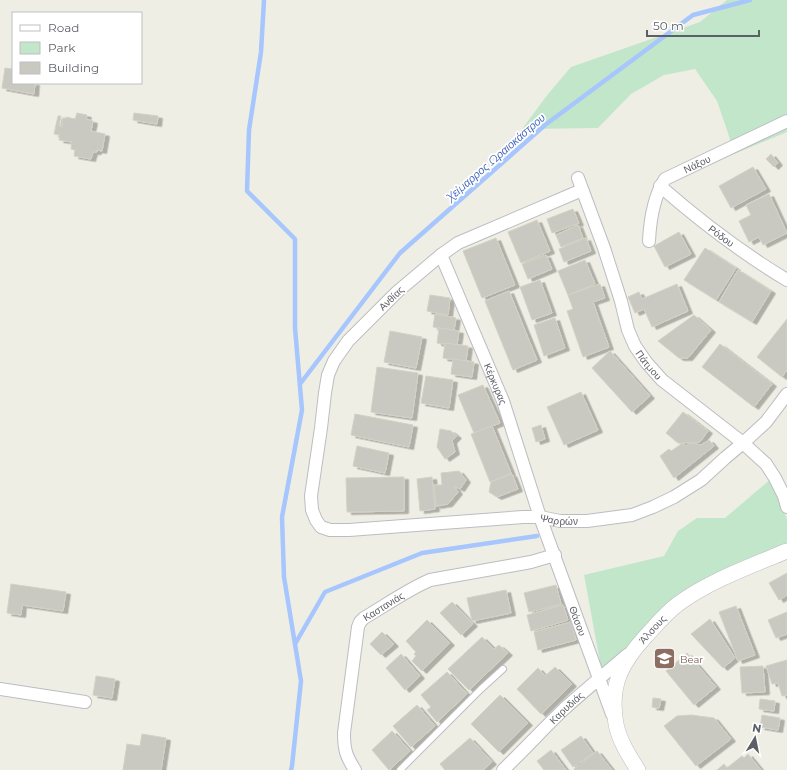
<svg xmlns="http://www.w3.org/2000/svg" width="787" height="770" font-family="Montserrat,sans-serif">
	<defs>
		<filter id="shadow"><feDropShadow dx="4.5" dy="2.5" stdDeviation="0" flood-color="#0004"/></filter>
	</defs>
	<rect width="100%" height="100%" fill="#efeee5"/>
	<g fill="#c2e6c9">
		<polygon points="727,0 787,0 787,132 734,154 728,133 717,101 695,69 664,75 631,94 598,128 522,129 548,94 571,67 700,22"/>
		<polygon points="772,478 783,507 787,520 787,547 705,584 603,678 584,575 664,556 678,531 697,518 725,518"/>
	</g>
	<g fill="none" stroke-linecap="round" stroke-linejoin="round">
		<g stroke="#a6c6fd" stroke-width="4.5">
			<polyline points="264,0 261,52 249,130 247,191 295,239 295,328 302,410 282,517 284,577 301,681 292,766 291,770"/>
			<polyline points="300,384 400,253 545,125 693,15 750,0"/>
			<polyline points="295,644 325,592 422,553 537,536"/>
		</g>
	</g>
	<g fill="#c9c9c1" stroke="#d3d1c3" filter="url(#shadow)">
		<polygon points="5,68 13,69 13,83 35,83 34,94 2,88"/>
		<polygon points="77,113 87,115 86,119 93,121 91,131 105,134 102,151 97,150 97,152 93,152 91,159 74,156 75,150 71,149 72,142 59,140 60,135 54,134 58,116 61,116 59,126 62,127 63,118 66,119 66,117 75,119"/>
		<polygon points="134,113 158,116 157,124 133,120"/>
		<polygon points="771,154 778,163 774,167 766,159"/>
		<polygon points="753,167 766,189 731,208 719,186"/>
		<polygon points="769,194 787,233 763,245 759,237 749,242 739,221 751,215 746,205"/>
		<polygon points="573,209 579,223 552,233 547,219"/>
		<polygon points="537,220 550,251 521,263 508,232"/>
		<polygon points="578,225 583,238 561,247 556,235"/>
		<polygon points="679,232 691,254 665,267 654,246"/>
		<polygon points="496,238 515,285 482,298 463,251"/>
		<polygon points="586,238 591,251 564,262 559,249"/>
		<polygon points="705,248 736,268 716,300 684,280"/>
		<polygon points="546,255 552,269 528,279 522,264"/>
		<polygon points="585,260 595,284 568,295 558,271"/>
		<polygon points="738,270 771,291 752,322 719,302"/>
		<polygon points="540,280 552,313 532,320 520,287"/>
		<polygon points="600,284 605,298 593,302 609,347 583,357 567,311 573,309 568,295"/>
		<polygon points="677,284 688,311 652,327 644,309 635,313 628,297 639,292 642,299"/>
		<polygon points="509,291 537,360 513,370 485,301"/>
		<polygon points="430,295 450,298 448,315 427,311"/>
		<polygon points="435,314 456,318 454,330 433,327"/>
		<polygon points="694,315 711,330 688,358 679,358 658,341"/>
		<polygon points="555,318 565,348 544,356 534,325"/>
		<polygon points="787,319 787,370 782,377 757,357"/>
		<polygon points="439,328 459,331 457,345 437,343"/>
		<polygon points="390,331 422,337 416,368 384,362"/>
		<polygon points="445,343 468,346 466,361 443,358"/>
		<polygon points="720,344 772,384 754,407 702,367"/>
		<polygon points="610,351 650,396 632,412 592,368"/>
		<polygon points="453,359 474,362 472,377 451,374"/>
		<polygon points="377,367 418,373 412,418 371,412"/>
		<polygon points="426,376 453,380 449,408 421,403"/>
		<polygon points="483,385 500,423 474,433 458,395"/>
		<polygon points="581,392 598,430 564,445 547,407"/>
		<polygon points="683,412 708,431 700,442 678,443 666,433"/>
		<polygon points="355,414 413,425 409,447 351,435"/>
		<polygon points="541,425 545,439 536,442 532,428"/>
		<polygon points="492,426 511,473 490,482 471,434"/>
		<polygon points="440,429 451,431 457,436 452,441 455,452 445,459 437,447"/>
		<polygon points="709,440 714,446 674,478 660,456 669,449 671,451 683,443 686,446 690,443 701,445"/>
		<polygon points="357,446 389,453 385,473 353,466"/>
		<polygon points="459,471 466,480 460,489 454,486 458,492 448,504 436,506 434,485 442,485 441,473"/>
		<polygon points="512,474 518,489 497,497 489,492 491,482"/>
		<polygon points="404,477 404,511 347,512 346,478"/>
		<polygon points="432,477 435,509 420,511 417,479"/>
		<polygon points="787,573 787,595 779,600 769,583"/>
		<polygon points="11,584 66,592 63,611 22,605 21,615 7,613"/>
		<polygon points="556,585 561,604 529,612 524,593"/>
		<polygon points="506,590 511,613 472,621 467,598"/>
		<polygon points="452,602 473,624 461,635 440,613"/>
		<polygon points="563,605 568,620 531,631 527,615"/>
		<polygon points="736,606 755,655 738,661 719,612"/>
		<polygon points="787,612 787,634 776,638 768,620"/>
		<polygon points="710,619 735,658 723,668 691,634"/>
		<polygon points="427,620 450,643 422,671 412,661 416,656 414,654 416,652 406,641"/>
		<polygon points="571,622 576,640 538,650 534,632"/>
		<polygon points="382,632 394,644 381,655 370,644"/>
		<polygon points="482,637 494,649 499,645 508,653 469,690 448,669"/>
		<polygon points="687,653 716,687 694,705 666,671"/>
		<polygon points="401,654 420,676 405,690 386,668"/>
		<polygon points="787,660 787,695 782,696 778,683 772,684 766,666"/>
		<polygon points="763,666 765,692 742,693 740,667"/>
		<polygon points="555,667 572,684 541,714 517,689 538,668 545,676"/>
		<polygon points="447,672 467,694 437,722 427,710 431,707 421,695"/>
		<polygon points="96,676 115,679 112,698 93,695"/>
		<polygon points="500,695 528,723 499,752 471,724"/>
		<polygon points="653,698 661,699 659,708 652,707"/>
		<polygon points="760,699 775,701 774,711 759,709"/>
		<polygon points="417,705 435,726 411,747 393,726"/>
		<polygon points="691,715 714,718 731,739 696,766 664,726 677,716"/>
		<polygon points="762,715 780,718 778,730 760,727"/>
		<polygon points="392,731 410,751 389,770 372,750"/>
		<polygon points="142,734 166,738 161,770 123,770 127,744 140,746"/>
		<polygon points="581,736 593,753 573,767 561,750"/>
		<polygon points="470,738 492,762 483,770 445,770 440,764"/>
		<polygon points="551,750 566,770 544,770 537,761"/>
		<polygon points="597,751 612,770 575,770 574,769"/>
		<polygon points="748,754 761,770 717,770 724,764 727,768 742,756 744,758"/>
	</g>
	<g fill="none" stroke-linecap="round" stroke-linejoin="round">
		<defs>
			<polyline id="service" points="400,770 481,689 503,669"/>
			<g id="minor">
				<path id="s1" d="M578 178 604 248 621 301 628 330 635 346 646 362 662 380 743 443 766 464 775 478 784 496 787 507"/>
				<path id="s2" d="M660 186C700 221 742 253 787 280"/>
				<path id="s3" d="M582 190 458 243 441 255 397 292 348 341 334 361 328 375 325 393 321 428 311 496 312 510 316 520 321 527 330 530H349L523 517H540L560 521H587L632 515 653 507 674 497 701 480 725 458 743 443 766 422 787 394"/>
				<path id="s4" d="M649 241C650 221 654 196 665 179L787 121"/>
				<path id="s5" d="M441 255 503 401 540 517 612 714"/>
				<polyline points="0,689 85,702"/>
				<path id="s6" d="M355 770C346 756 344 750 344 733L358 627 360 622 364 618C386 605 407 590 430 580L509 566 531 562 555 555"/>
				<path id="s7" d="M503 770C524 750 543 729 564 709 585 690 606 673 627 655"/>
			</g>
			<g id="tertiary">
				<path id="s8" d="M638 770C629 756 619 740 616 724 609 686 621 663 646 636 656 625 666 613 678 604 709 581 751 566 787 551"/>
			</g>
		</defs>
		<use href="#service" stroke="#bcbdc3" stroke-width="8"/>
		<use href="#minor" stroke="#bcbdc3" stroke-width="14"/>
		<use href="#tertiary" stroke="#bcbdc3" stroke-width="16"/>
		<use href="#service" stroke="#fff" stroke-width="6"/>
		<use href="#minor" stroke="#fff" stroke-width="12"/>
		<use href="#tertiary" stroke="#fff" stroke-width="15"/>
	</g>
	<defs>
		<symbol id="school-square" viewBox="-11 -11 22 22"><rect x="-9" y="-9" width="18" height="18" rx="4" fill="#8d6e63" stroke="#fff"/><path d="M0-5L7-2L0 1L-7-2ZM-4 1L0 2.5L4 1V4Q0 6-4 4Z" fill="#fff"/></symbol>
	</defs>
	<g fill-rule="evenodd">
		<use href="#school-square" x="652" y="646" width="25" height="25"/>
	</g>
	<g text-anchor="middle" stroke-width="3.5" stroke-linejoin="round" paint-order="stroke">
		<g font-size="10" fill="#5c5f65" stroke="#fff">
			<text dy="4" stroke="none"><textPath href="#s4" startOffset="100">Νάξου</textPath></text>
			<text dy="4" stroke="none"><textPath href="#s2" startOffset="79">Ρόδου</textPath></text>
			<text transform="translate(391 298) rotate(-44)" y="4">Ανθίας</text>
			<text dy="4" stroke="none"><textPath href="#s1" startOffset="201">Πάτμου</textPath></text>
			<text dy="4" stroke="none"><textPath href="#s5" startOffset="140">Κέρκυρας</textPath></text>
			<text dy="4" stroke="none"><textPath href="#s3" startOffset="717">Ψαρρών</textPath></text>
			<text dy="4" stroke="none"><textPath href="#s6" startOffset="180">Καστανιάς</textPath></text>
			<text dy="4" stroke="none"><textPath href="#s5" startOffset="391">Θάσου</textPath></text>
			<text dy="4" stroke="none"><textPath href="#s8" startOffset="158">Άλσους</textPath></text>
			<text dy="4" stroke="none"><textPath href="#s7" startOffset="89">Καρυδιάς</textPath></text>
		</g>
		<g font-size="10" fill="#785e54" stroke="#fff" text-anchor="start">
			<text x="680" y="663">Bear</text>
		</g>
		<g font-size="11" font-style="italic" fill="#486bc1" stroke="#fff">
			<text transform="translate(496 157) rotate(-41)" y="4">Χείμαρρος Ωραιοκάστρου</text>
		</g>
	</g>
	<rect x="12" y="12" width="130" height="72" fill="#ffffff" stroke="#bebfc1"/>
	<rect x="20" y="25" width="20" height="6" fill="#ffffff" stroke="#bebfc1"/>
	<text x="48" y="32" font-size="12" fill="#5c5f65">Road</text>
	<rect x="20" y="42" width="20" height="12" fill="#c2e6c9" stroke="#bebfc1"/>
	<text x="48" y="52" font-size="12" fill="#5c5f65">Park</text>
	<rect x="20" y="62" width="20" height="12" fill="#c9c9c1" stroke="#bebfc1"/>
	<text x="48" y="72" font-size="12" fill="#5c5f65">Building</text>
	<g transform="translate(755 738) rotate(10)" stroke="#ffffff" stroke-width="3" paint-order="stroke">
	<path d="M0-3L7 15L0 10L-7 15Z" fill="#5c5f65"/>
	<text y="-6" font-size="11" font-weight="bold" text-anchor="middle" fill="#5c5f65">N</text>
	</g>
	<path d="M647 30v6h112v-6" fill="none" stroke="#5c5f65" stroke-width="2"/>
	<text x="653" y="30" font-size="12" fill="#5c5f65" stroke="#ffffff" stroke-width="3" paint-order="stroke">50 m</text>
</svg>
